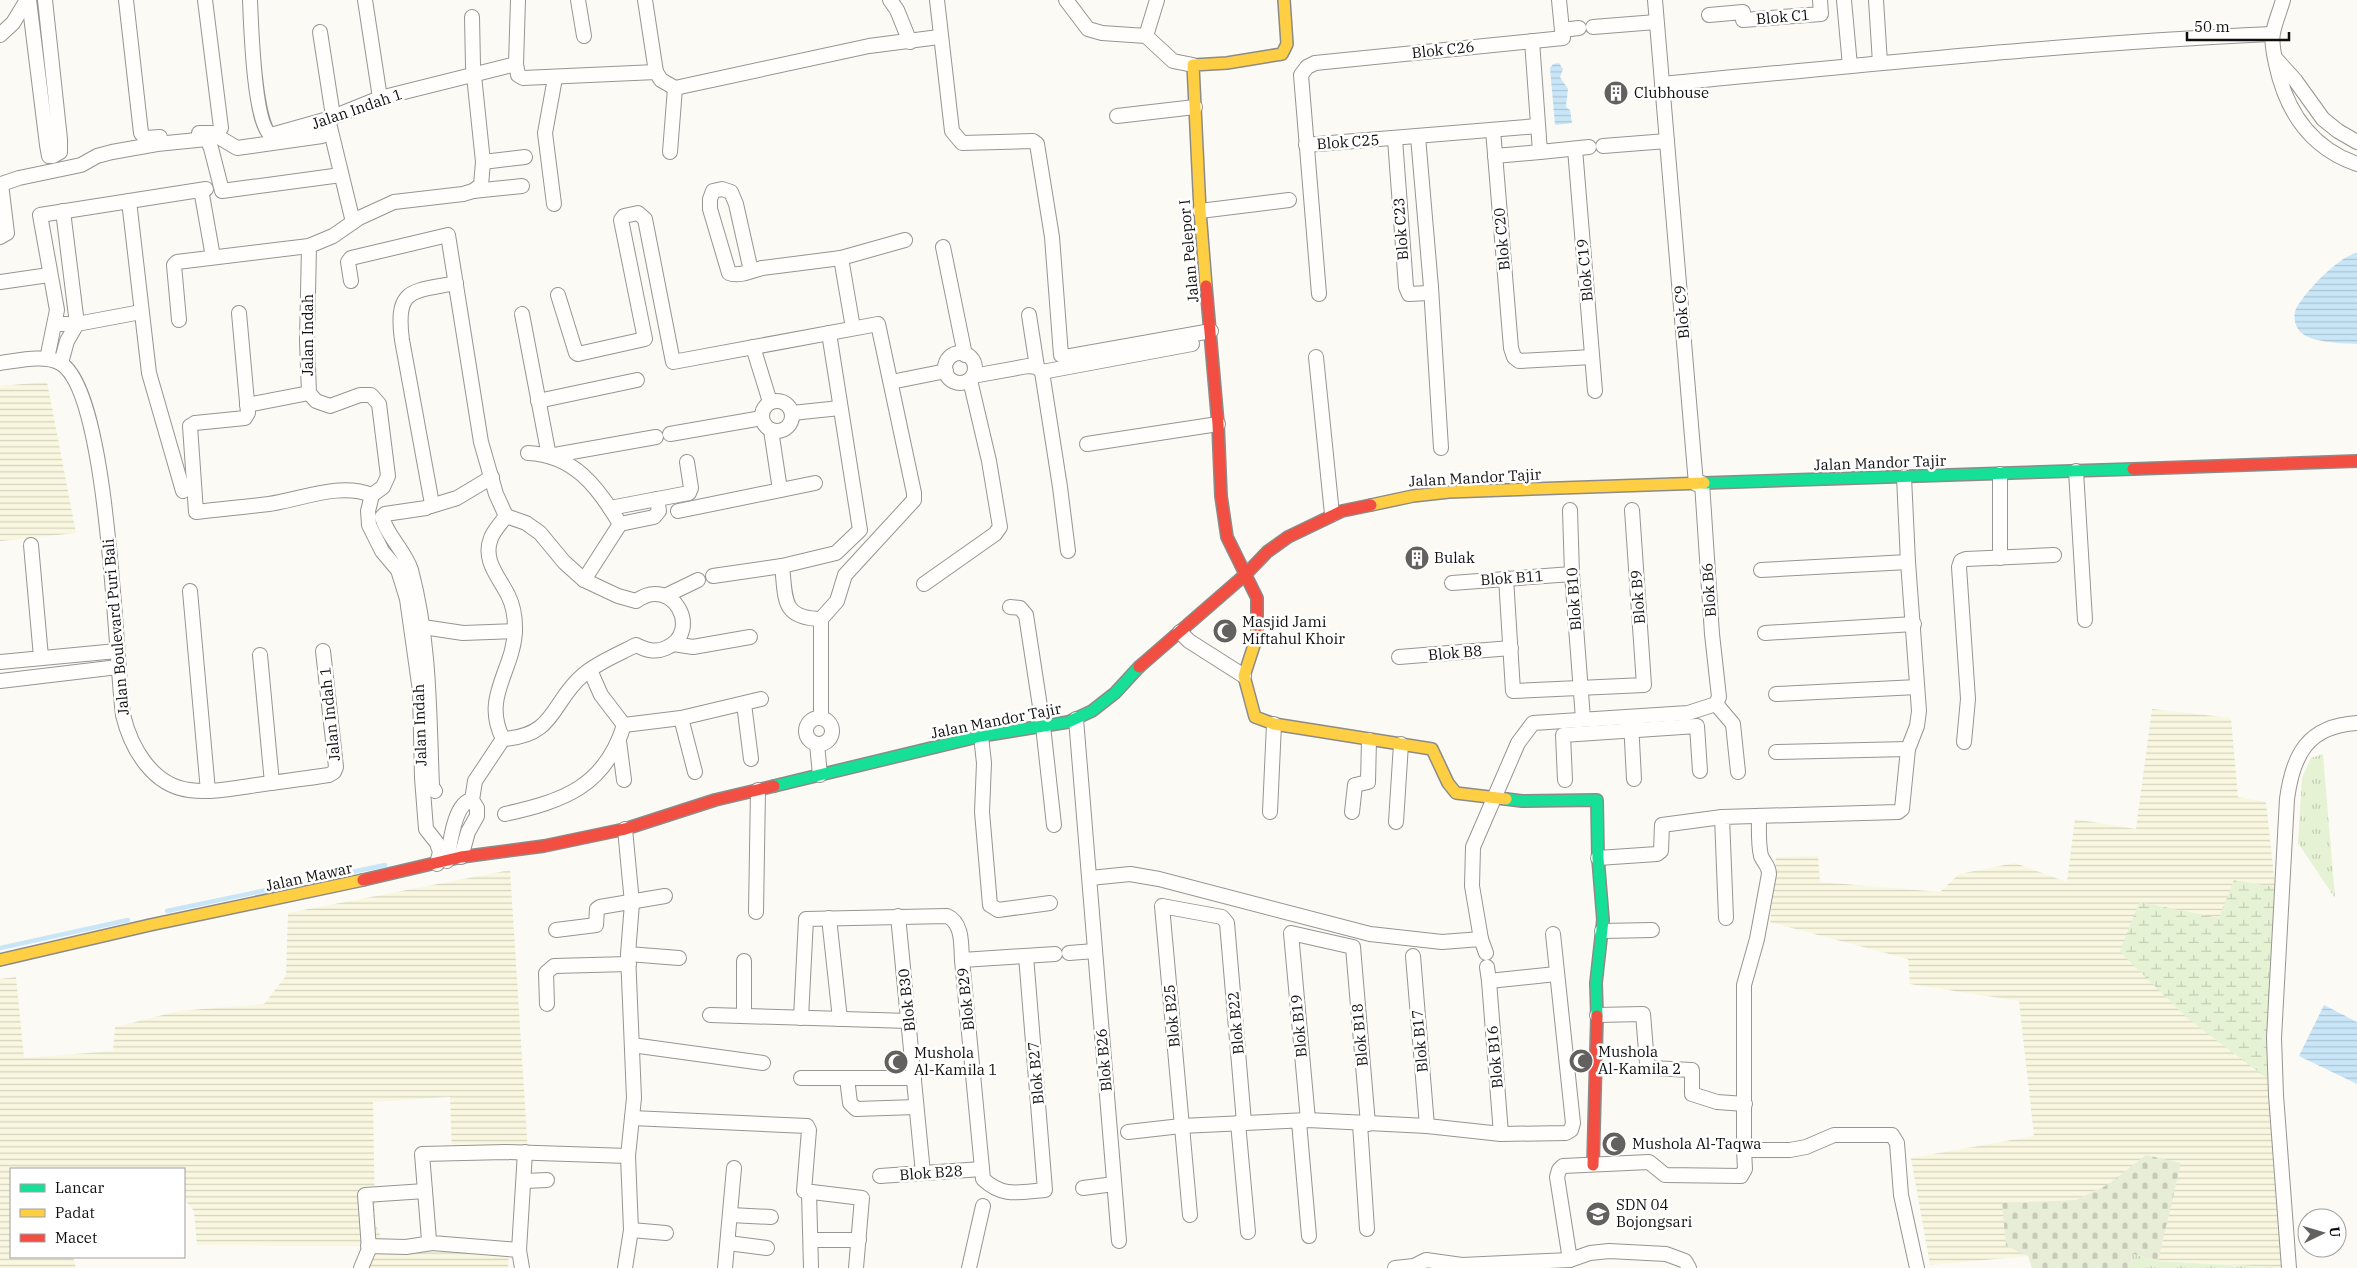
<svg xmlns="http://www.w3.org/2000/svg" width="2357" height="1268" font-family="'IBM Plex Serif',serif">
	<defs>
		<pattern id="farmland-rules" width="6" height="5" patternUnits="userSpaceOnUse" patternTransform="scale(1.25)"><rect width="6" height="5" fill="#f9f7e0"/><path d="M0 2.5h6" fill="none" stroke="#d4d3bf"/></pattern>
		<pattern id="grass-tufts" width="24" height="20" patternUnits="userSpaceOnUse" patternTransform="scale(1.25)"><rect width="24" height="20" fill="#e5f2d3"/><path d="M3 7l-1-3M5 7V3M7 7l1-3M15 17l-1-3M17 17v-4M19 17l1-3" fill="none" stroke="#c3ceb4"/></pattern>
		<pattern id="wetland-marsh" width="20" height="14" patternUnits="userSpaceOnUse" patternTransform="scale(1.25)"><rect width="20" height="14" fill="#e5f2d3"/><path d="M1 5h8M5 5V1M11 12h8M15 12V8" fill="none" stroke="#c3ceb4"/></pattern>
		<pattern id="cemetery-stones" width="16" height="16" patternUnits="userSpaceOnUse" patternTransform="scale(1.25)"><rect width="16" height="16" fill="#e8edd7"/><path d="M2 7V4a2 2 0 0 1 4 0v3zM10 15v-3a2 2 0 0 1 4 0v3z" fill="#c6cab7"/></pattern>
		<pattern id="water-rules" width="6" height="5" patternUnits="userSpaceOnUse" patternTransform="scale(1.25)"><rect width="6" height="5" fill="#c9e6f8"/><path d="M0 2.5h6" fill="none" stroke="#abc4d3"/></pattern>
	</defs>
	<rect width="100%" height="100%" fill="#fcfaf4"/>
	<g fill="url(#farmland-rules)">
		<polygon points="47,382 76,533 0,541 0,386"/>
		<polygon points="2152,709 2231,718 2238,797 2266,802 2279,921 2268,1079 2291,1268 2158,1261 2180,1164 2146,1155 2107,1185 2076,1200 2002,1203 2029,1256 1930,1265 1911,1158 2034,1136 2019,1001 1910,984 1908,959 1770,922 1776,857 1818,856 1820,882 1940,892 1959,874 2015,863 2067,882 2075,819 2136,829"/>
		<polygon points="510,870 528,1152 452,1155 450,1097 373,1102 375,1221 385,1250 509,1251 508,1268 360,1268 362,1246 197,1245 194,1211 184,1199 184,1169 11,1169 11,1257 73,1257 76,1268 0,1268 0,979 16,977 24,1058 113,1051 115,1027 179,1011 264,1004 286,976 288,913"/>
	</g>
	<g fill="url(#grass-tufts)">
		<polygon points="2323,754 2335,898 2298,843 2302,778 2311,758"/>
		<polygon points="2134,1254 2158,1261 2280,1268 2128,1268"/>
	</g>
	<polygon fill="url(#wetland-marsh)" points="2234,880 2275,887 2279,921 2268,1079 2187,1018 2120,952 2139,902 2219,918"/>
	<polygon fill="url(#cemetery-stones)" points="2146,1155 2181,1163 2158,1261 2134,1254 2128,1268 2032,1268 2028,1256 2006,1246 2002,1203 2076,1200 2107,1185"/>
	<g fill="url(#water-rules)">
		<polygon points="1559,63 1563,69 1560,77 1568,89 1566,107 1570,110 1572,123 1555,125 1550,68 1553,64"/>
		<path d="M2357 253V344C2342 343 2306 343 2298 329 2294 323 2293 313 2297 307 2306 291 2339 256 2357 253Z"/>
		<polygon points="2324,1005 2357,1022 2357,1084 2299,1056"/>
	</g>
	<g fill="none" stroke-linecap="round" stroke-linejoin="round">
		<g stroke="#c9e6f8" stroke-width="4.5">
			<polyline points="167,911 385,865"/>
			<polyline points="0,948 128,920"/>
		</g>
		<defs>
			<g id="street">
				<polyline points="29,0 47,145 49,156 53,156 60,152 60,139 45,0"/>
				<polyline points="126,0 141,133 145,138 160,137"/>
				<polyline points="205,0 221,128"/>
				<path d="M250 0C251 23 254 125 271 135L328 119 380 98 516 64"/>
				<polyline points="365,0 380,98"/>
				<polyline points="518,0 516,64 518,75 523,78 656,72 661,80 675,88 869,46 939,37"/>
				<polyline points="578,0 584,36"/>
				<polyline points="645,0 656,72"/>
				<polyline points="890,0 897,10 910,42"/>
				<polyline points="937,0 952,131 962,143 1033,141 1037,144 1052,237 1061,355 1065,357 1211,331"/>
				<polyline points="1066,0 1088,29 1102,33 1146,36 1173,61 1193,65"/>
				<polyline points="1559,0 1562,30 1579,28"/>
				<polyline points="1655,0 1696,484"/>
				<polyline points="1844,0 1850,66"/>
				<polyline points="1876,0 1880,63"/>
				<path d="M2283 0C2280 11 2275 22 2273 33 2271 42 2274 55 2276 64 2286 111 2311 148 2357 164"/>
				<polyline points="1709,15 1743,12 1743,20 1821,14 1820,0"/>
				<polyline points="1593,27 1656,22"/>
				<polyline points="320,32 333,116"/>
				<polyline points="0,35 13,23 27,0"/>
				<polyline points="1146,36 1157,0"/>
				<polyline points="1532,41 1540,152 1589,147"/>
				<polyline points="2276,59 2295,80 2323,119 2338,131 2357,142"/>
				<path d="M1662 84C1865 65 2069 43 2272 34"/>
				<polyline points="1117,116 1195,107"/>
				<polyline points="328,119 353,222"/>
				<polyline points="1493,130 1511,348 1514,357 1519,361 1592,357"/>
				<polyline points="199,133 212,133 237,148 322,136"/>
				<polyline points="1418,137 1431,287 1441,448"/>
				<polyline points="1395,139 1406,287 1409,294 1428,293 1431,287"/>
				<polyline points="1306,145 1538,126"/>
				<polyline points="1603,146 1667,141"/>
				<polyline points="1575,149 1595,391"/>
				<polyline points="670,152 675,88"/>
				<polyline points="1495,156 1540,152"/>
				<polyline points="483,162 525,157"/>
				<polyline points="473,191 522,186"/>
				<polyline points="202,195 213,257"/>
				<polyline points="129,201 149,373 183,491"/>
				<polyline points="554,204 545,133 555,78"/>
				<polyline points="1200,211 1289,200"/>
				<polyline points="0,237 7,233 1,184 19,178 81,165 97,156 112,152 157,144 207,139 211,148 222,191 341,175"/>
				<polyline points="309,246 307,341 309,393 316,401 330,406 360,395 371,395 379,404 388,476 383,487 372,495 368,511 369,525 382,551 398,570 407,599 420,691 422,778 426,829 437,843 440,852 437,864"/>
				<polyline points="943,247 965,355"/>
				<polyline points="841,258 853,328"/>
				<path d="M751 271 736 204 731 192 722 189 713 191 710 199V209L729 273C738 277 752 271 762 268L841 258 905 240"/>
				<polyline points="351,281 348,262 351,258 448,235 481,442 496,494 506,516"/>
				<polyline points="0,282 49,275"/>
				<polyline points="1319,294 1301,75 1307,67 1315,63 1563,38 1562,30"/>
				<polyline points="558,295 576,353 578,354 645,339 621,220 624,216 638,213 645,219 673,362 878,324 914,493 914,500 845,575 837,601 821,619 821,717"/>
				<path d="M239 313 248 413 245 418 195 423 190 426 196 512C220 509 245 507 269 504 303 499 339 482 372 495"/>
				<polyline points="522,314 549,456 656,437"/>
				<polyline points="1029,315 1037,367"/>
				<polyline points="179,320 174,265 177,262 309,246 333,236 359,218 394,202 463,194 473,191 481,185 483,162 473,66 472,17"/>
				<polyline points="55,324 77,324 63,211"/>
				<polyline points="753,347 770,402"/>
				<circle cx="960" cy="368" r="15"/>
				<polyline points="1316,357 1332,514"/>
				<polyline points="47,359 57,310 40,215 206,189"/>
				<path d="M0 363C17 361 44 354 60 363 109 390 115 654 123 715 131 748 152 785 189 790 209 793 230 789 250 786 276 782 303 779 329 775L334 772 336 767 323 651"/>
				<polyline points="61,363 67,341 77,324 141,312"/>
				<polyline points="1042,372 1192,344"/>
				<polyline points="973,376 1028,366 1037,367 1042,372 1060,487 1068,551"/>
				<polyline points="891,382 946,371"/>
				<circle cx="777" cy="416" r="15"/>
				<polyline points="538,401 637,380"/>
				<polyline points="247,405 309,393"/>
				<polyline points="792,413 840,408"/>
				<polyline points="771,430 780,490"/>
				<polyline points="670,434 762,418"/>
				<polyline points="1087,444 1218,424"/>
				<path d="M528 453C574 455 598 487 620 524L584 580"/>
				<polyline points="2076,471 2085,620"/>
				<polyline points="2000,474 2000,558"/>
				<polyline points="431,506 457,498 492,477"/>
				<polyline points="610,508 689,493 691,488 687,462"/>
				<polyline points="1570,510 1572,574 1583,719"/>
				<polyline points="678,511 815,483"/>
				<path d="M506 516 526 523 540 533 564 562 584 580 618 596 636 601C673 574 703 632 666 648 655 653 646 650 636 645 619 654 598 662 583 675 551 702 556 736 503 739 481 696 515 670 515 628 515 617 513 605 508 595 499 577 482 560 491 538 494 530 502 522 506 516Z"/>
				<polyline points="620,524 654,517 659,511 657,499"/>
				<polyline points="31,545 41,657"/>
				<path d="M782 566C786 599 781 618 821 619"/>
				<polyline points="1761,570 1908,562"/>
				<polyline points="713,576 782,566 836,553 860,530 829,333"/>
				<polyline points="1506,578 1513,691 1644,685 1632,510"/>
				<polyline points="1452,583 1572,574"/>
				<polyline points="924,584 995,534 1000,527 989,461 970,380"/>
				<polyline points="190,591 208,791"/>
				<polyline points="665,596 698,580"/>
				<polyline points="1010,607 1020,608 1026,615 1043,726 1054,825"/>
				<polyline points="423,627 463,633 515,631"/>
				<polyline points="1180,632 1189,641 1244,676"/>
				<polyline points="1765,633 1914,624"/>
				<polyline points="673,644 693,647 750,637"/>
				<polyline points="260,655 272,783"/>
				<polyline points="1399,657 1511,648"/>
				<polyline points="0,662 117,651"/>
				<polyline points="0,681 118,667"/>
				<polyline points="1776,694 1917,687"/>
				<polyline points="744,704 751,759"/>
				<polyline points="1716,704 1733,724 1738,772"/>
				<circle cx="819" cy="731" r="13"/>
				<polyline points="681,718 695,772"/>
				<polyline points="1076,719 1119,1241"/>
				<polyline points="1631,722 1634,779"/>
				<polyline points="624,725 681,718 761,699"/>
				<polyline points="981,736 984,763 982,812 990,905 998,910 1050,903"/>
				<polyline points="619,741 624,780"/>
				<polyline points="1964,742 1968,699 1959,567 1961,561 1966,559 2054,555"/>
				<polyline points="817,744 820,775"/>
				<polyline points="1776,752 1908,749"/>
				<polyline points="1565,780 1563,735 1697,726 1700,771"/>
				<path d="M435 791 432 786C429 713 430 641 411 570 405 551 387 536 382 517L385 514 426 508 432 504 402 340C395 287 412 292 456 283"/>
				<polyline points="1270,812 1274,724"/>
				<polyline points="1352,812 1355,785 1368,782 1369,740"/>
				<path d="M505 814C563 801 605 787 624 725L601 695 590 670"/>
				<polyline points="1396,822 1401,744"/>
				<polyline points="625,829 632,903 628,954 634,1098 628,1156 631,1230 625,1268"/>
				<polyline points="461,857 468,832 477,816 477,808 472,800 475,781 503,739"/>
				<polyline points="1598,858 1657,854 1661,851 1662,825 1722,817"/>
				<path d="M447 861C450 845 454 802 472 800"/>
				<polyline points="1090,878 1130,874 1159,879 1370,934 1442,942 1481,939 1486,953"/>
				<polyline points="756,912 758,790"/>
				<polyline points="898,916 923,1173"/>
				<polyline points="829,918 840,1019"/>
				<polyline points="1726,918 1722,817 1898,812 1902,809 1908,749 1917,726 1919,711 1908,562 1904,477"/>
				<polyline points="556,930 596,925 597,909 600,907 665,896"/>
				<polyline points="1602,931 1652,930"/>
				<polyline points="1481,939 1472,886 1473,847 1518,743 1533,723 1688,713 1716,704 1719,697 1712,634 1702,483"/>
				<polyline points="1069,953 1095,951"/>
				<polyline points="628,954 679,958"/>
				<polyline points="1413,956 1427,1126"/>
				<polyline points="962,960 1055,954"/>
				<polyline points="1487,967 1489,981 1556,974"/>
				<polyline points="1489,981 1501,1134"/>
				<polyline points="547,1004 546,973 554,966 629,964"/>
				<polyline points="710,1015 909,1021"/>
				<polyline points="1597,1015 1643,1014 1647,1063 1650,1068 1692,1070 1692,1094 1717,1102 1745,1104"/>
				<polyline points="744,1016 744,961"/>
				<path d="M801 1018 806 919 947 916C963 923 961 945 962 960L983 1179C1003 1198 1020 1192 1045 1190L1026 956"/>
				<polyline points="632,1045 763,1063"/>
				<polyline points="801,1078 914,1078"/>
				<polyline points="847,1078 850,1103 856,1109 916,1107"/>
				<polyline points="632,1118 807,1126 809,1130 804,1191 862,1198 856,1268"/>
				<polyline points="1308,1120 1291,933 1353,947 1368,1124"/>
				<polyline points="1299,1122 1309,1236"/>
				<polyline points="1238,1123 1248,1232"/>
				<polyline points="1360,1124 1367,1229"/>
				<polyline points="1128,1132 1181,1126 1308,1120 1427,1126 1501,1134 1566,1133 1571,1130 1573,1123 1553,934"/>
				<path d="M1744 1150V985L1757 939 1769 874C1769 866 1764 863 1761 856 1758 843 1759 829 1759 816"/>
				<polyline points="880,1176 982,1169"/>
				<polyline points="525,1181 547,1180"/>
				<polyline points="1083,1188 1114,1184"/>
				<polyline points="809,1192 811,1268"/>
				<polyline points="731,1215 771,1217"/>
				<polyline points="1190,1215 1162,906 1222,917 1227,923 1244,1122"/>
				<polyline points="631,1230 666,1233"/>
				<polyline points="811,1240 859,1240"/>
				<polyline points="728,1243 767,1248"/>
				<polyline points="368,1246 406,1247 432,1243"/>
				<polyline points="519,1250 525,1152"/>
				<polyline points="1570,1260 1557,1177 1559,1170 1563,1166 1649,1162 1665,1175 1741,1176 1745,1169 1744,1150 1790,1150 1806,1147 1834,1135 1892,1135 1897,1143 1901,1195 1917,1268"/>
				<polyline points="361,1268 369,1249 365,1195 425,1191"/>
				<polyline points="522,1268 519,1250 432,1243 429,1240 422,1154 506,1152 628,1156"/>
				<polyline points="725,1268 734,1168"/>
				<polyline points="969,1268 983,1206"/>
				<polyline points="1395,1268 1414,1266 1426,1260 1462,1265 1570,1260 1590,1253 1609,1251 1666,1254 1685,1261 1689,1268"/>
				<path d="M2289 1268 2276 1095 2274 1038 2287 799C2293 754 2308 726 2357 723"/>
			</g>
			<g id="fast">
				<polyline points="1704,483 2133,469"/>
				<polyline points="774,786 981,736 1068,722 1092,711 1115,693 1139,667"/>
				<polyline points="1506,799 1522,801 1597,800 1598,858 1603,920 1596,983 1597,1016"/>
			</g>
			<g id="slow">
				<polyline points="1206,286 1200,211 1193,65 1227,63 1282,54 1287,44 1284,0"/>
				<polyline points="1371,505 1413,496 1449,492 1704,483"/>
				<polyline points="1257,627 1257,636 1244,676 1255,717 1274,724 1432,749 1448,783 1456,793 1506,799"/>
				<polyline points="0,960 150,925 363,880"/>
			</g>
			<g id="jam">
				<polyline points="1206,286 1218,424 1221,496 1227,537 1257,598 1257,627"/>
				<polyline points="2133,469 2357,461"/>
				<polyline points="1139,667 1246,574 1267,552 1288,537 1342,511 1371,505"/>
				<polyline points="363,880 461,857 544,846 625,829 715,800 774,786"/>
				<polyline points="1593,1165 1597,1016"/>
			</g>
		</defs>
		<use href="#street" stroke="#969592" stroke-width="16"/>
		<use href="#fast" stroke="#8c8b89" stroke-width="14"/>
		<use href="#slow" stroke="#8c8b89" stroke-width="14"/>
		<use href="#jam" stroke="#8c8b89" stroke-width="14"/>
		<use href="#street" stroke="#fffefd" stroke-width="14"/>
		<use href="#fast" stroke="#16e098" stroke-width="11"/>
		<use href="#slow" stroke="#ffcf43" stroke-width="11"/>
		<use href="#jam" stroke="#f24e42" stroke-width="11"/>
	</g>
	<defs>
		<symbol id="building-disc" viewBox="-11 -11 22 22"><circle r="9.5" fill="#62615f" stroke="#fff"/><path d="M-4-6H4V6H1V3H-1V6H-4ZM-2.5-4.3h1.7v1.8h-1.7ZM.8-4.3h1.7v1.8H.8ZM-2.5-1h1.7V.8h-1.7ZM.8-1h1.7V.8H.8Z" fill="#fff"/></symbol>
		<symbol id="mosque-disc" viewBox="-11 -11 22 22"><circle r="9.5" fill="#62615f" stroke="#fff"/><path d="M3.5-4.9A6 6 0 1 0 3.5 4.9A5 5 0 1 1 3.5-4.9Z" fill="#fff"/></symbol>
		<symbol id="school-disc" viewBox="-11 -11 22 22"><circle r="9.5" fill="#62615f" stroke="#fff"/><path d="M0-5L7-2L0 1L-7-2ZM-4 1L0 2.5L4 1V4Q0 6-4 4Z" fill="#fff"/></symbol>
	</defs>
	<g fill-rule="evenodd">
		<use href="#building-disc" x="1602" y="79" width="28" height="28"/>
		<use href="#building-disc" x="1403" y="544" width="28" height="28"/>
		<use href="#mosque-disc" x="1211" y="617" width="28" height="28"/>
		<use href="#mosque-disc" x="1567" y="1047" width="28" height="28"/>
		<use href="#mosque-disc" x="882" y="1048" width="28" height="28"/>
		<use href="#mosque-disc" x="1600" y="1130" width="28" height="28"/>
		<use href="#school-disc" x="1584" y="1200" width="28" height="28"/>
	</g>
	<g text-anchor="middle" stroke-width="5" stroke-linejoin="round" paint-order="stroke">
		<g font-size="15" fill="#0f0f0f" stroke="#fff">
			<text transform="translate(1783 17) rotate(-5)" y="5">Blok C1</text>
			<text transform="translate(1443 50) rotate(-6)" y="5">Blok C26</text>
			<text transform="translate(357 109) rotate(-19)" y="5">Jalan Indah 1</text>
			<text transform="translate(1348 142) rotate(-4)" y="5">Blok C25</text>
			<text transform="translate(1401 229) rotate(-94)" y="5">Blok C23</text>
			<text transform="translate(1502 239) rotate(-95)" y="5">Blok C20</text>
			<text transform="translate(1189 251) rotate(-95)" y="5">Jalan Pelepor I</text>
			<text transform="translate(1585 270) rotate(-95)" y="5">Blok C19</text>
			<text transform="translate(1682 312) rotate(-95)" y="5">Blok C9</text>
			<text transform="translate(308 335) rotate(-90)" y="5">Jalan Indah</text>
			<text transform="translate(1880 463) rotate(-2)" y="5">Jalan Mandor Tajir</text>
			<text transform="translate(1475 478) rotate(-3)" y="5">Jalan Mandor Tajir</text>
			<text transform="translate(1512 578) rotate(-4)" y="5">Blok B11</text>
			<text transform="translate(1709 590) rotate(-94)" y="5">Blok B6</text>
			<text transform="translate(1638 597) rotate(-94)" y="5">Blok B9</text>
			<text transform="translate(1574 599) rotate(-94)" y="5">Blok B10</text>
			<text transform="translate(116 627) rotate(-95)" y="5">Jalan Boulevard Puri Bali</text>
			<text transform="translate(1455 653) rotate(-5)" y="5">Blok B8</text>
			<text transform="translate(330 714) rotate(-96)" y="5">Jalan Indah 1</text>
			<text transform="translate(996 721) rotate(-11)" y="5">Jalan Mandor Tajir</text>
			<text transform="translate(420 725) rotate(-92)" y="5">Jalan Indah</text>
			<text transform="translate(309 877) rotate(-12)" y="5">Jalan Mawar</text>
			<text transform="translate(966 999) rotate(-96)" y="5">Blok B29</text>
			<text transform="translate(907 1000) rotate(-96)" y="5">Blok B30</text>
			<text transform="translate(1172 1016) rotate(-95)" y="5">Blok B25</text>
			<text transform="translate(1236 1023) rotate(-95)" y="5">Blok B22</text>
			<text transform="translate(1299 1026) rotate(-95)" y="5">Blok B19</text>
			<text transform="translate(1360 1035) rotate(-95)" y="5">Blok B18</text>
			<text transform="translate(1420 1041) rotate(-95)" y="5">Blok B17</text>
			<text transform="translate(1495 1057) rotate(-95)" y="5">Blok B16</text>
			<text transform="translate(1104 1060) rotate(-95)" y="5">Blok B26</text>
			<text transform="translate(1036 1073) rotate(-95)" y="5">Blok B27</text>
			<text transform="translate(931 1173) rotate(-4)" y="5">Blok B28</text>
		</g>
		<g font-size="15" fill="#0f0f0f" stroke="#fff" text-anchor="start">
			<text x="1634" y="98">Clubhouse</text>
			<text x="1434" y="563">Bulak</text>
			<text x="1242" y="627">Masjid Jami<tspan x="1242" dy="17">Miftahul Khoir</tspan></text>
			<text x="1598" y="1057">Mushola<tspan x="1598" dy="17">Al-Kamila 2</tspan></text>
			<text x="914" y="1058">Mushola<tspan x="914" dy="17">Al-Kamila 1</tspan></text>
			<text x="1632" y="1149">Mushola Al-Taqwa</text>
			<text x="1616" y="1210">SDN 04<tspan x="1616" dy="17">Bojongsari</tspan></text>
		</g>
	</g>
	<rect x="10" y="1168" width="175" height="90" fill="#ffffff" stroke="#9f9f9f"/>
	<rect x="20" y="1184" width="25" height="8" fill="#16e098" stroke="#9f9f9f"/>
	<text x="55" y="1193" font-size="15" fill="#0f0f0f">Lancar</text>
	<rect x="20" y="1209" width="25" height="8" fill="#ffcf43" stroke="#9f9f9f"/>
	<text x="55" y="1218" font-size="15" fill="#0f0f0f">Padat</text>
	<rect x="20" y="1234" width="25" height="8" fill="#f24e42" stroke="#9f9f9f"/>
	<text x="55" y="1243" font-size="15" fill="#0f0f0f">Macet</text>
	<g transform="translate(2322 1233) rotate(85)"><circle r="24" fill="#ffffff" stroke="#9f9f9f"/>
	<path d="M0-4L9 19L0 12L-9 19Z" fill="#62615f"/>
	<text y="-8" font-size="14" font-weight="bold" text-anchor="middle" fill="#0f0f0f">U</text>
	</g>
	<path d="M2187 32v8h102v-8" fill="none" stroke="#0f0f0f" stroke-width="2.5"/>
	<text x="2194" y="32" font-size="15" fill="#0f0f0f" stroke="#ffffff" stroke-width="4" paint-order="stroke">50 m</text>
</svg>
